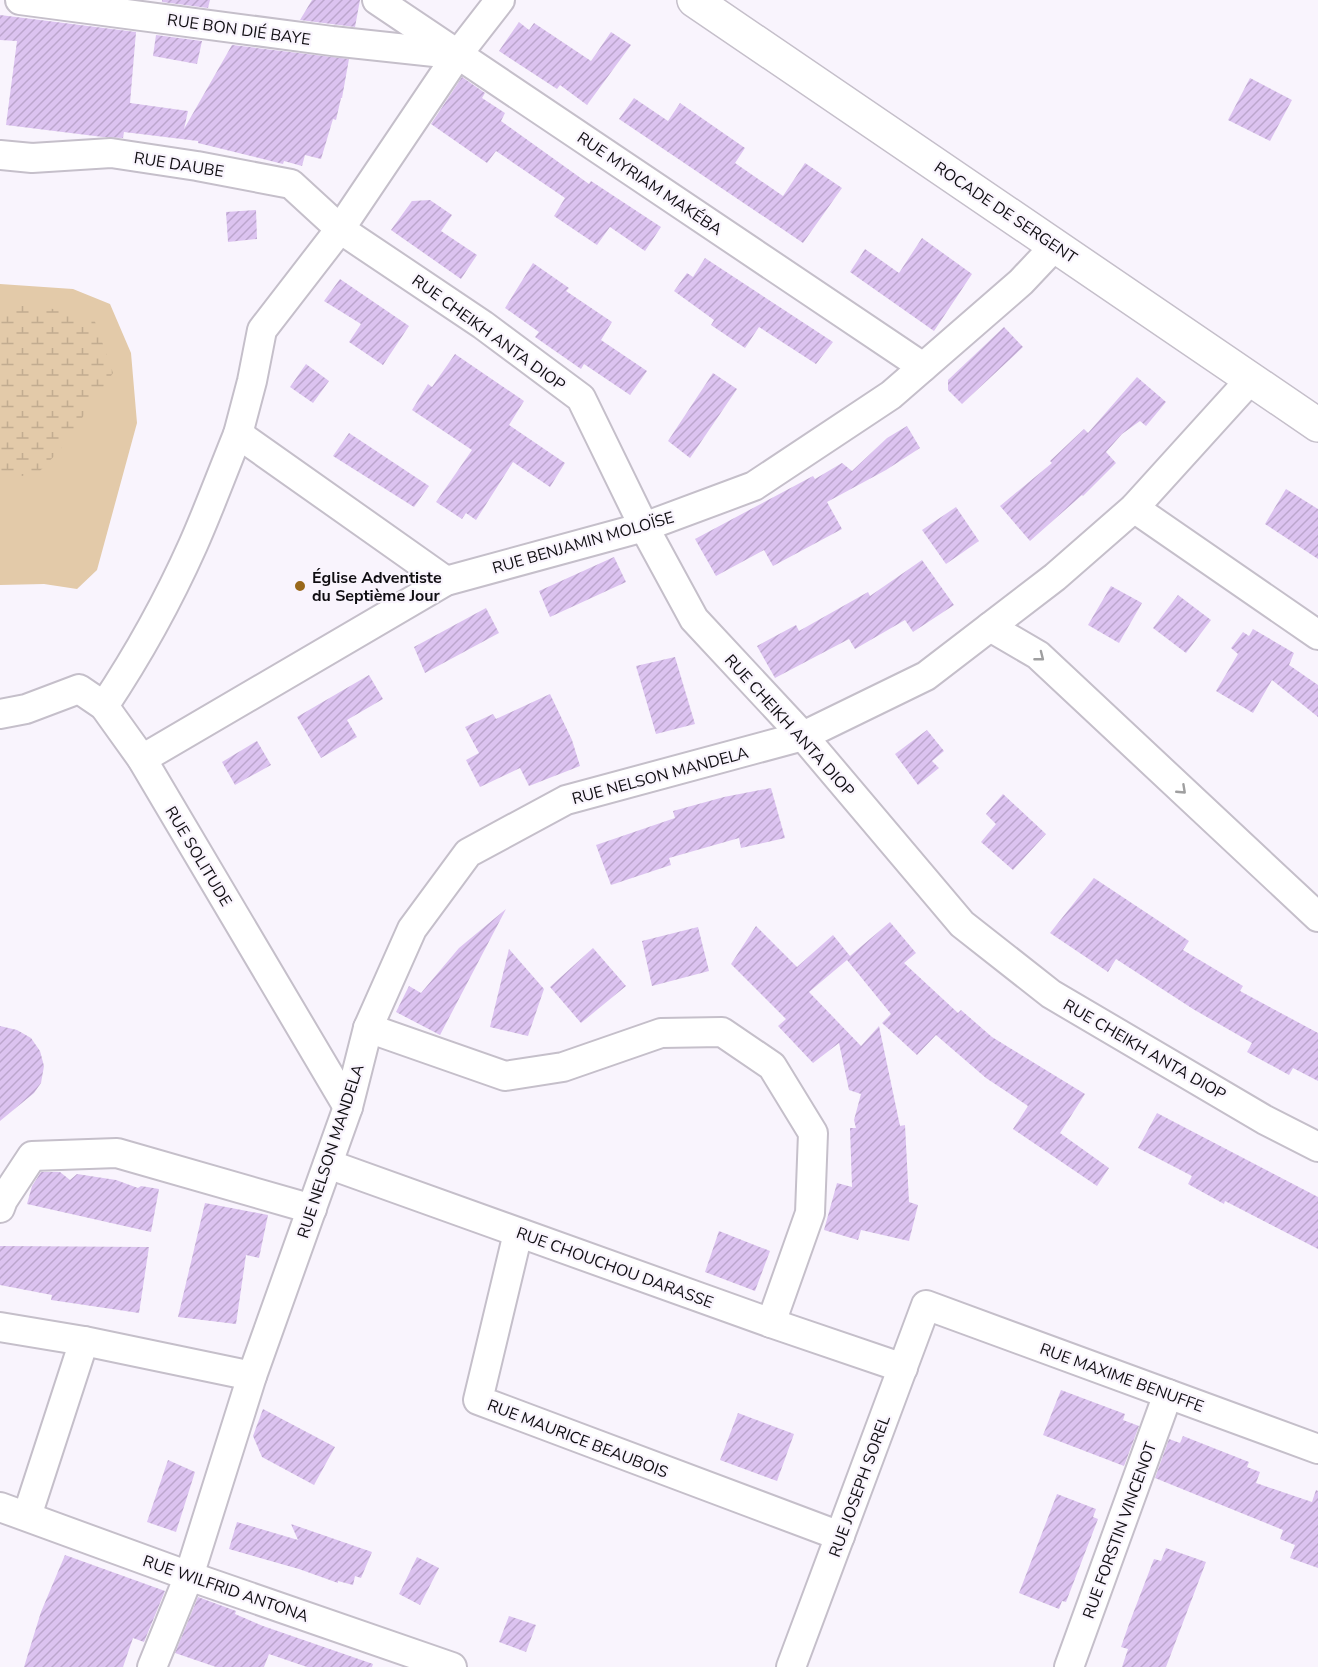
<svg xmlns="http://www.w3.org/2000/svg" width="1318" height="1667" font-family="'Nunito Sans',sans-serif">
	<defs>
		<pattern id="wetland-marsh" width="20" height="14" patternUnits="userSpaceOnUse" patternTransform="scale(1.5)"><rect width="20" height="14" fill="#e3caa9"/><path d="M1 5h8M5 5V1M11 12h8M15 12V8" fill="none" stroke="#c2ac90"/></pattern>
		<pattern id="building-hatch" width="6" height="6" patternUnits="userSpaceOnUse" patternTransform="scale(1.5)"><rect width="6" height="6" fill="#dcc3f0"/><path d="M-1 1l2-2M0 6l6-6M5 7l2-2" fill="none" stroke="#bca6cd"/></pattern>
	</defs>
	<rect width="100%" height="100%" fill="#f9f4fd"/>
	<polygon fill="#e3caa9" points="0,284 73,289 110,304 131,353 137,423 97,570 77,589 44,584 0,585"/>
	<polygon fill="url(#wetland-marsh)" points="0,304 36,306 93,316 113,373 60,450 38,473 0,480"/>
	<g fill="url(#building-hatch)">
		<polygon points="162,0 210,0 208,8 162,2"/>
		<polygon points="312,0 360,0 355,27 300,20"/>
		<polygon points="0,15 136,32 130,103 188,111 184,129 232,45 349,59 342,98 341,98 336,120 333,119 321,159 305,155 302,166 284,161 283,164 198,143 198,141 124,132 123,138 103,137 6,125 17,41 0,40"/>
		<polygon points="519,22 529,30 534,23 591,61 611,32 631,45 587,105 560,85 557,89 499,51"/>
		<polygon points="156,35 202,41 197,64 153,56"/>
		<polygon points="462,77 485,93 482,98 505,113 501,121 589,184 591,181 661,227 645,251 610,227 597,245 554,216 565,198 496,151 487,163 431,124"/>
		<polygon points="1250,78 1292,100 1270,141 1228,120"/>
		<polygon points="634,98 668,121 680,103 745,148 735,163 783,196 805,163 842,188 803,243 619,119"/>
		<polygon points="430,200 452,215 441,231 477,255 461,279 391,230 412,201"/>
		<polygon points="256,210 257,239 228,242 226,212"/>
		<polygon points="922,238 972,274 934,331 850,272 865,249 899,273"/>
		<polygon points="705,258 833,342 816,364 759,327 745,348 711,325 714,320 674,291 687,273 693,277"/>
		<polygon points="533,263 569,288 566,291 612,322 601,340 647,371 630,395 584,364 581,369 535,337 539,332 505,308"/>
		<polygon points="340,279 409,326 383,365 349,342 361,324 324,301"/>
		<polygon points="1004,327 1023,347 962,404 948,390 948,380"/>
		<polygon points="455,354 524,401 509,425 565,463 550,487 513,462 476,520 466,513 462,519 436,502 472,450 412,410 428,384 432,387"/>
		<polygon points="306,364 329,381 313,403 290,387"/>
		<polygon points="713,373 737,389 690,458 668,441"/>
		<polygon points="1137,377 1166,402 1146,426 1140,421 1122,434 1106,452 1116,463 1083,496 1082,495 1030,541 1000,506 1052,463 1050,461 1084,429 1088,433"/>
		<polygon points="907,426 920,448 886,470 827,502 842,529 773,566 764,550 716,576 695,539 813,476 815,479 842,463 852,471 887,438"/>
		<polygon points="349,433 429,486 414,507 333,456"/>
		<polygon points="1286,489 1318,509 1318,559 1265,524"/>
		<polygon points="956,507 979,541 946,564 922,530"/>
		<polygon points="614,557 626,582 550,617 539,591"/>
		<polygon points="922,560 954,605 913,632 905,620 855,649 849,639 775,678 757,646 796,625 799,631 868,592 870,596"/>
		<polygon points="1111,586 1142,603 1119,643 1088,625"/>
		<polygon points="1178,595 1211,620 1186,653 1153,628"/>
		<polygon points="486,608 499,633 425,673 414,647"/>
		<polygon points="1253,629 1294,653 1289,665 1318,685 1318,717 1272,680 1253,713 1216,691 1238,654 1231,648 1243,632 1249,636"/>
		<polygon points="675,657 695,724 656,734 636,666"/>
		<polygon points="369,675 383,699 347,720 357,737 321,758 297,717"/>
		<polygon points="550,694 572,740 580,766 529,786 520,768 480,787 466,760 479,753 465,727 493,714 496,719"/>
		<polygon points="927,730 944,751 932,761 939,768 918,785 895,754"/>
		<polygon points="257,741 271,765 235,785 222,762"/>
		<polygon points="771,788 785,838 741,848 739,838 669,858 671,865 611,885 596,845 675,818 673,811 724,797"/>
		<polygon points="1003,794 1046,834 1013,870 981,842 996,824 986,814"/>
		<polygon points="1094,878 1189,941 1183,950 1243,986 1240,991 1318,1033 1318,1081 1293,1068 1289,1075 1247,1052 1252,1043 1193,1009 1116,959 1108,972 1050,933"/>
		<polygon points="506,909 440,1035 396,1012 409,986 421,993 459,948"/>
		<polygon points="890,922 916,953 904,963 958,1013 961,1010 992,1037 1085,1094 1060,1133 1109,1168 1097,1186 1013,1129 1028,1106 986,1078 936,1035 917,1055 882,1023 891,1014 847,960 809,992 861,1046 879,1026 900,1126 905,1125 909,1202 918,1205 909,1241 861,1230 858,1240 824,1230 837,1183 852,1187 850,1128 856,1128 854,1120 861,1094 849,1090 839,1043 813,1063 778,1026 786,1019 731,964 756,926 797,967 833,935 850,956"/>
		<polygon points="698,927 709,971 652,986 642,941"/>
		<polygon points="593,948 626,986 581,1023 550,987"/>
		<polygon points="509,949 544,989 528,1036 490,1027"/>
		<polygon points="0,1026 17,1030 31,1038 40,1051 44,1066 41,1083 34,1093 0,1121"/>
		<polygon points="1157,1113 1318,1197 1318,1249 1225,1201 1224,1204 1188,1184 1192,1176 1138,1148"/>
		<polygon points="41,1172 60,1172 70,1180 77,1174 116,1180 138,1188 141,1186 159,1189 151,1232 27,1204 32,1186"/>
		<polygon points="205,1203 268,1215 259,1258 246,1255 236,1324 178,1317"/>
		<polygon points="719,1231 770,1251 755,1291 705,1272"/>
		<polygon points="0,1246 149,1247 139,1313 51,1300 52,1295 0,1285"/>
		<polygon points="1061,1390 1125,1414 1123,1420 1139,1426 1124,1466 1043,1435"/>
		<polygon points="263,1409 335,1447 314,1485 262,1457 253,1436"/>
		<polygon points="738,1413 794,1434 777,1481 720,1460"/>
		<polygon points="1183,1436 1249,1462 1247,1467 1260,1472 1256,1483 1312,1502 1316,1490 1318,1491 1318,1568 1290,1558 1295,1545 1280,1539 1283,1530 1155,1478 1169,1439 1180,1443"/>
		<polygon points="168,1460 195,1472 176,1532 147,1522"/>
		<polygon points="1057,1494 1096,1509 1093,1517 1098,1519 1066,1602 1062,1601 1059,1609 1019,1593"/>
		<polygon points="237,1522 298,1540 291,1524 372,1552 361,1578 355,1576 353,1585 338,1581 338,1583 299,1569 229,1549"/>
		<polygon points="1166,1548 1206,1562 1166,1667 1122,1667 1128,1649 1121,1647 1129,1624 1154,1559 1161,1561"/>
		<polygon points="65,1555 165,1591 144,1642 133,1638 123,1667 24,1667 41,1612"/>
		<polygon points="417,1557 439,1568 420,1605 399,1594"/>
		<polygon points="198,1597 236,1611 235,1614 263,1626 373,1664 372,1667 307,1667 269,1654 264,1667 216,1667 175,1653"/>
		<polygon points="509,1616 536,1625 526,1652 499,1642"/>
	</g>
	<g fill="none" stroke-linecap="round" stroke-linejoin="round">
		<defs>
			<g id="street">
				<polyline points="20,0 332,41 453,54"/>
				<polyline points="377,0 923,367"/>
				<polyline points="0,155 32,158 111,153 197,166 291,184 340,229 483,325 581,398 644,527 694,619 803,736 962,924 1051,994 1265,1120 1318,1147"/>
				<polyline points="1134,508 1318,635"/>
				<polyline points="446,581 238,434 252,381 262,330 340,229 458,54 500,0"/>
				<polyline points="990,627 1038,655 1318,917"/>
				<path d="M104 706C138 655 168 601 193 545 209 509 223 471 238 434"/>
				<polyline points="0,714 26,709 79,689 104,706 142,759 348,1107"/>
				<polyline points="142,759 446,581 644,527 754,486 891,395 1021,282 1055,246"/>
				<polyline points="368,1028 505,1076 563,1067 661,1033 722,1032 772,1066 813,1133 810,1213 771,1323"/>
				<polyline points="328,1164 771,1323 903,1368"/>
				<polyline points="0,1208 3,1200 32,1156 117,1153 312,1209"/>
				<polyline points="518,1233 478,1400 840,1536"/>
				<polyline points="0,1327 84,1341 252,1376"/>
				<polyline points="0,1507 189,1576 452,1667"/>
				<polyline points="27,1516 84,1341"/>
				<polyline points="152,1667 189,1576 252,1376 348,1107 368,1028 412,929 468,853 566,800 803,736 926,676 1055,577 1134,508 1251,379"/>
				<polyline points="791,1667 926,1305 1318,1449"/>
				<polyline points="1069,1667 1168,1394"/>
			</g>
			<polyline id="secondary" points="694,0 1318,425"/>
		</defs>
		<use href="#street" stroke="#c5bfca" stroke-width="32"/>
		<use href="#secondary" stroke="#c5bfca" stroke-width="36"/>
		<use href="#street" stroke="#fff" stroke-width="28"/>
		<use href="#secondary" stroke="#fff" stroke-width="33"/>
	</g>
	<defs><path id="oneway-chevron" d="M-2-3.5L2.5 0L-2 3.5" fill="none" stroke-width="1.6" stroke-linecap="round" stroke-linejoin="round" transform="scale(1.5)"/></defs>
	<g stroke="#9f9fa0">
		<use href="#oneway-chevron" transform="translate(1040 657) rotate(38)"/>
		<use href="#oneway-chevron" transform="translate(1182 790) rotate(43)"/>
	</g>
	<circle fill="#99681b" stroke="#f9f4fd" stroke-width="2" cx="300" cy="586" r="6"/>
	<g text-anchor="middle" stroke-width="4.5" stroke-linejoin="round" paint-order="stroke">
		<g font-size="16" fill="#100e12" stroke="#f9f4fd">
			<text transform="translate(239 29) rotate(8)" y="6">RUE BON DIÉ BAYE</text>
			<text transform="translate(179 164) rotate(9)" y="6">RUE DAUBE</text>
			<text transform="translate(650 183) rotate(34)" y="6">RUE MYRIAM MAKÉBA</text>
			<text transform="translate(1006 212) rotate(34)" y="6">ROCADE DE SERGENT</text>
			<text transform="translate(489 332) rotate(36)" y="6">RUE CHEIKH ANTA DIOP</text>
			<text transform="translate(583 542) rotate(-16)" y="6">RUE BENJAMIN MOLOÏSE</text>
			<text transform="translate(790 725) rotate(48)" y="6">RUE CHEIKH ANTA DIOP</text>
			<text transform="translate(660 775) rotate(-15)" y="6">RUE NELSON MANDELA</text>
			<text transform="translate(199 856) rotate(59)" y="6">RUE SOLITUDE</text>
			<text transform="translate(1145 1049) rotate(30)" y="6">RUE CHEIKH ANTA DIOP</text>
			<text transform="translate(330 1151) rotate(-72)" y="6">RUE NELSON MANDELA</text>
			<text transform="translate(615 1267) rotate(20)" y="6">RUE CHOUCHOU DARASSE</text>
			<text transform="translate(1122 1377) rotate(20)" y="6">RUE MAXIME BENUFFE</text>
			<text transform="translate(578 1438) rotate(21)" y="6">RUE MAURICE BEAUBOIS</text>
			<text transform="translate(859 1486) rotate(-70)" y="6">RUE JOSEPH SOREL</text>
			<text transform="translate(1119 1530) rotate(-70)" y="6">RUE FORSTIN VINCENOT</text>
			<text transform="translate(226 1588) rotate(19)" y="6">RUE WILFRID ANTONA</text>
		</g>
		<g font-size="16" font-weight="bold" fill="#100e12" stroke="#f9f4fd" text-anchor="start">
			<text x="312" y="583">Église Adventiste<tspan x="312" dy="18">du Septième Jour</tspan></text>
		</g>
	</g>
</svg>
